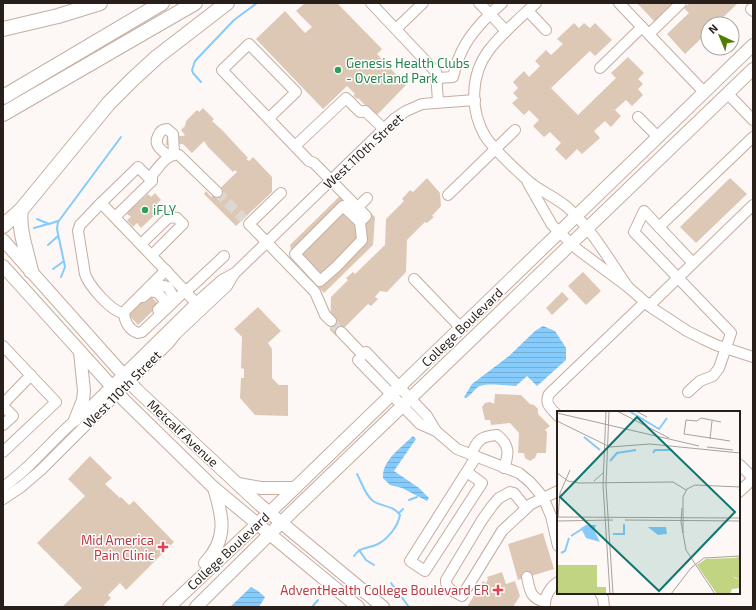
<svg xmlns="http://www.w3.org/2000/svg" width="756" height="610" font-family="'Exo 2',sans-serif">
	<defs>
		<pattern id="water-rules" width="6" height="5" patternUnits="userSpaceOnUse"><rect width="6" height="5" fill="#85cbfb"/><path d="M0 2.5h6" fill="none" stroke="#73aed7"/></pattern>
	</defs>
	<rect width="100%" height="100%" fill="#fdf8f5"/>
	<g fill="url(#water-rules)">
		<path d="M543 326 555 331 566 348V360L537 386 527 376 516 386C507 386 486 382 478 387 474 390 471 395 466 398L464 397 472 384 509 356 535 331Z"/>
		<path d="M413 436 416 439 394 471 419 488 429 498 427 501 402 488 390 485 383 478C382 460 401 448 413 436Z"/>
		<polygon points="251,587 258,591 265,597 259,607 230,607"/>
	</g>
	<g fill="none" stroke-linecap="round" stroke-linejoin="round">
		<g stroke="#85cbfb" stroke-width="2">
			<polyline points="201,82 193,73 192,70 195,61 234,20 257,3"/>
			<polyline points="37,219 49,224 58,221"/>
			<polyline points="34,228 48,224"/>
			<polyline points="48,245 58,236"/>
			<polyline points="53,269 64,261"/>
			<polyline points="61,277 65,267 57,229 58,222 121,137"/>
			<polyline points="409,500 417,497"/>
			<polyline points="399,513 403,509"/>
			<polyline points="359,550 366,560 374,565"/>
			<path d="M354 556C361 546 368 549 378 544 388 539 398 526 400 515 393 505 382 507 373 501 365 495 362 483 357 474"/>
			<polyline points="391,583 409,607"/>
			<polyline points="312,607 318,600"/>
		</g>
	</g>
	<g fill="#ddc8b6">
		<polygon points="305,3 337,3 382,49 377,54 406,85 376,116 358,98 357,99 353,96 355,94 347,86 323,109 256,39 285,11 305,33 312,27 296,11"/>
		<polygon points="637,3 673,3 654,21"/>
		<polygon points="690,3 738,3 716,24 708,24 708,32 685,54 667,34 689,13 684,8"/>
		<polygon points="574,23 579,28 584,23 590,28 595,23 612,40 595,56 590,51 551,88 578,115 616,78 611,73 628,57 644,73 638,79 643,84 638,89 643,95 632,106 626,100 615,110 621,116 611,127 605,121 594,131 600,138 582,154 577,149 566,160 555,149 561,143 550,132 544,137 533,126 539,120 529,110 524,115 512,103 518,98 513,93 518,88 513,82 524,71 529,77 540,66 535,61 546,50 551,55 563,44 557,39"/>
		<polygon points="203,108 214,119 212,121 223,131 248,158 246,159 249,161 253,157 272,177 272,192 236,226 204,194 206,191 211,197 237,172 235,170 233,172 208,147 204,141 192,153 183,144 166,145 167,135 183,136 185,135 181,130 185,126 186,121 197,110 199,112"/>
		<polygon points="427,178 440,193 441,206 432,216 434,217 427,223 425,222 407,240 406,272 387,292 380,291 375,297 378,299 371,306 368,304 336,336 330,330 331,297 348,280 346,278 353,272 355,274 385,245 386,219 404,201 402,199 410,190 413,192"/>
		<polygon points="730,178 747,194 696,243 680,227"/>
		<polygon points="347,189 375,217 373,245 324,293 293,258 290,245"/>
		<polygon points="155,193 161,200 157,203 162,208 141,228 137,223 133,227 127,220 131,217 127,214 131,209 148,194 151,197"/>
		<polygon points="583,272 601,291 586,305 568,286"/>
		<polygon points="562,292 569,299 552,315 546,308"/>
		<polygon points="149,294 159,305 138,325 128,314"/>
		<polygon points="258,307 281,331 268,343 272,349 272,378 279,385 288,385 288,416 255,415 240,398 241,378 244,378 244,369 241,368 242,337 234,329"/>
		<polygon points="495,394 521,395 530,404 534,405 538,409 538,414 550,426 545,430 547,432 546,453 537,453 535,458 530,461 525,458 524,453 518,453 519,433 510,423 491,425 490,420 485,420 482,407 485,403 490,402 494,404"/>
		<polygon points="90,456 112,478 105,484 120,498 121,497 129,505 134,501 174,542 126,590 120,583 108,595 111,598 104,605 106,607 62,607 82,588 37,543 85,496 68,479"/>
		<polygon points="543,533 554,569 518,580 508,544"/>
		<polygon points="502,572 506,584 515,581 520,596 513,607 467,607 483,581 486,583 488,579 487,577"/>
	</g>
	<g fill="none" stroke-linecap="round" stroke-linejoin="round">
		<g stroke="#ddd7d4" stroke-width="10" stroke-dasharray="10 5" stroke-linecap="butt">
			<polyline points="217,192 244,219"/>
			<polyline points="331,321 341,332"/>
		</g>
		<defs>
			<g id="minor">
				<polyline points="371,3 436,72 438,102"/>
				<polyline points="502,3 490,14 506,31"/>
				<path d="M536 3C520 18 502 33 489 50 470 75 470 110 485 136 493 148 514 168 525 178 537 190 554 196 567 207 592 229 609 260 628 287"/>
				<polyline points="619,3 704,92"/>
				<polyline points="751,9 753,11"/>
				<polyline points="528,11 546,30"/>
				<polyline points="396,29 423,3"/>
				<polyline points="649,34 681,3"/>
				<polyline points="600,68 642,27"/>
				<path d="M437 78 453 77C459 50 470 34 490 14L479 3"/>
				<polyline points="728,94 753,120"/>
				<polyline points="638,117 658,137"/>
				<polyline points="269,118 296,92 249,44 222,70 309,161 314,163 366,216 360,222 362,240 336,267 320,281 295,254 343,206 360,222"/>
				<polyline points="295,146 346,98 360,112 365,111 384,129"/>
				<path d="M169 156C163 151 153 146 158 136 160 131 163 129 167 129L173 134 174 154"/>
				<polyline points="528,183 552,225 577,249 628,287 652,308 687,331 703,339 716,345 753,357"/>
				<polyline points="281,193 249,224 315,292 325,315 331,321"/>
				<polyline points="448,195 515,130"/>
				<polyline points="101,203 138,167 152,181"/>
				<polyline points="361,204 367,198"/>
				<path d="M115 217 152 181V175C160 166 167 153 179 155L217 192"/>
				<polyline points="659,227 693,263"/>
				<polyline points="141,244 167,219 171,217 177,218 183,224 152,255"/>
				<path d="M166 270 124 312C124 321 129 330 138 333L142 332 185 291 192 286 224 256"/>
				<polyline points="414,279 461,328"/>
				<polyline points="149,287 158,285 168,287 173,296 170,305"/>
				<polyline points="143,297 150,291 158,293 165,301 164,304 158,310"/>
				<polyline points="649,306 753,205"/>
				<path d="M123 313C111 311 89 286 85 274L78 231 80 225 101 203 172 277 196 303"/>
				<polyline points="341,332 363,355"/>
				<polyline points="3,346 56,402 3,452"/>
				<polyline points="366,352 427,416 436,431"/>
				<polyline points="358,360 420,424 436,431 457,449 519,473 530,482 543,497 551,516 558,546"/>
				<polyline points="688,392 700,381 713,376 719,368 731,333 634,232 644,211 659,227 753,137"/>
				<polyline points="3,404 31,375"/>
				<polyline points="3,406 13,416 3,425"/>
				<path d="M558 416C551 408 544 404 549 394L645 302"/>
				<path d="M471 455C477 440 481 436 497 435 510 445 509 454 504 468"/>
				<polyline points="740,465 753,478"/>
				<polyline points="467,472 482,483 425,571 410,561 476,457"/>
				<path d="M3 487C34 466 56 434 85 412L196 303 222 280 235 273 394 119 406 111 422 104 475 100"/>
				<polyline points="739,492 753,479"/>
				<polyline points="3,499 21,487 41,470 129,382 169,343 176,334 227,286 234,274"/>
				<path d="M526 508 514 493 510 492 499 498 492 506 482 520 446 580C445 589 455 592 462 596L502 531 531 504 558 491"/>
				<path d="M527 577C530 591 530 598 545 602"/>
				<polyline points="600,593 603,598 604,607"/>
				<path d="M545 607C544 597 550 587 558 582"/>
			</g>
			<g id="major">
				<polyline points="3,240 137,390 260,505 383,607"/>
				<polyline points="3,266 125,401 214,488 358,607"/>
				<polyline points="75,420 83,400 84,391 80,352"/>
				<polyline points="238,484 261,488 295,488"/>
				<path d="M205 563C228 539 223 517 214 488"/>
				<polyline points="169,607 269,513 753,45"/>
				<polyline points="196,607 294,510 753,69"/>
			</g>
			<g id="highway">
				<polyline points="3,29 58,16 100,3"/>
				<polyline points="3,97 162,3"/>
				<polyline points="3,114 195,3"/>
				<path d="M21 210C18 229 27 252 31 271"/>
				<polyline points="3,226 21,210 109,103 133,79 157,57 227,3"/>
			</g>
		</defs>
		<use href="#minor" stroke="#c5ada0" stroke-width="12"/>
		<use href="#major" stroke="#c5ada0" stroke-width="14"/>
		<use href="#highway" stroke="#c5ada0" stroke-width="16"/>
		<use href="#minor" stroke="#fff" stroke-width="10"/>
		<use href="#major" stroke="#fff" stroke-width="12"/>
		<use href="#highway" stroke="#fff" stroke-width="14"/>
	</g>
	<g fill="#2e9e5b" stroke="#fff" stroke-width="1.5">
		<circle cx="338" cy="70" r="4"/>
		<circle cx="145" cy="210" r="4"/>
	</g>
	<g fill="#e0444e" stroke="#fff" stroke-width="1.5">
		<path d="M161 541h4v4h4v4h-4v4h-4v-4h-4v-4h4z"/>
		<path d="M496 584h4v4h4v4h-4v4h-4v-4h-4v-4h4z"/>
	</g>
	<g text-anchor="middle" stroke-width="3" stroke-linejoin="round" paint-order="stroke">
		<g font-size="13" fill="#27864d" stroke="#fff" text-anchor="start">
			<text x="346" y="68">Genesis Health Clubs<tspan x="346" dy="15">- Overland Park</tspan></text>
			<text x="153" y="215">iFLY</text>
		</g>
		<g font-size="13" fill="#281f1a" stroke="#fff">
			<text transform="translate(363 151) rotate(-43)" y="5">West 110th Street</text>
			<text transform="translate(462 327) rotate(-44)" y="5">College Boulevard</text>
			<text transform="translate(122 389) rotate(-45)" y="5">West 110th Street</text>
			<text transform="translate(183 433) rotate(43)" y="5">Metcalf Avenue</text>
			<text transform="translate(228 551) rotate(-43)" y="5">College Boulevard</text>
		</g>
		<g font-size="13" fill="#be3a42" stroke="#fff" text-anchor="end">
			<text x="154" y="545">Mid America<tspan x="154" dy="15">Pain Clinic</tspan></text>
			<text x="489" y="595">AdventHealth College Boulevard ER</text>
		</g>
	</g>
	<g transform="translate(557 411)">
		<rect width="183" height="183" fill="#fdf8f5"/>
		<path d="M176 147 177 167 183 168V177L175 178 173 183H160L140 154 149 148Z" fill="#c0d481"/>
		<path d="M183 146V168L177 166 175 150 176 147Z" fill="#c0d481"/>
		<path d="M1 154H40V176H49V183H1Z" fill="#c0d481"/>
		<path d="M29 114H39L37 119 43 131 29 127 24 117ZM91 116H109L110 123 101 124Z" fill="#85cbfb"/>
		<path fill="none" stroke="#85cbfb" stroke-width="2" d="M72 0 102 18 110 7M27 26 43 39M96 42 98 39H115M53 50 60 42 79 39M56 123H67V113M14 125 25 118M4 142 8 140 12 127"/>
		<path fill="none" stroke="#a8a19d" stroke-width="1" d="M49 0 46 74 53 183M52 0 49 74 56 183M60 0 112 27M79 0 90 6M0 2 142 35M0 10 53 36 93 33 183 42M164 11 144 7 140 10 129 9 127 23 173 30M153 28 155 10M150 36 176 39M0 62 11 70 22 72 116 71 129 79M37 70 46 62M125 97 124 111 129 139 158 183M0 106 183 107M1 106 3 82 13 59M68 109 183 110M0 110 56 109M126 122V86L130 78 138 74 183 76M114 183 134 157 147 147 183 145"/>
		<path fill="#0f766e" fill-opacity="0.15" stroke="#0f766e" stroke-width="2" d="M80 6 178 101 102 180 3 86Z"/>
		<rect width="183" height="183" fill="none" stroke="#281f1a" stroke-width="2"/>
	</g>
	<rect width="756" height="610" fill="none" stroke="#281f1a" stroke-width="8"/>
	<g transform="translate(720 36) rotate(316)"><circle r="19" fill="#ffffff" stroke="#a9a5a3"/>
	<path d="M0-3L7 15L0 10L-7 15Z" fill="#517c00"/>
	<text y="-6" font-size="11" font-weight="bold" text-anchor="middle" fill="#281f1a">N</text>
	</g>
</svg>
